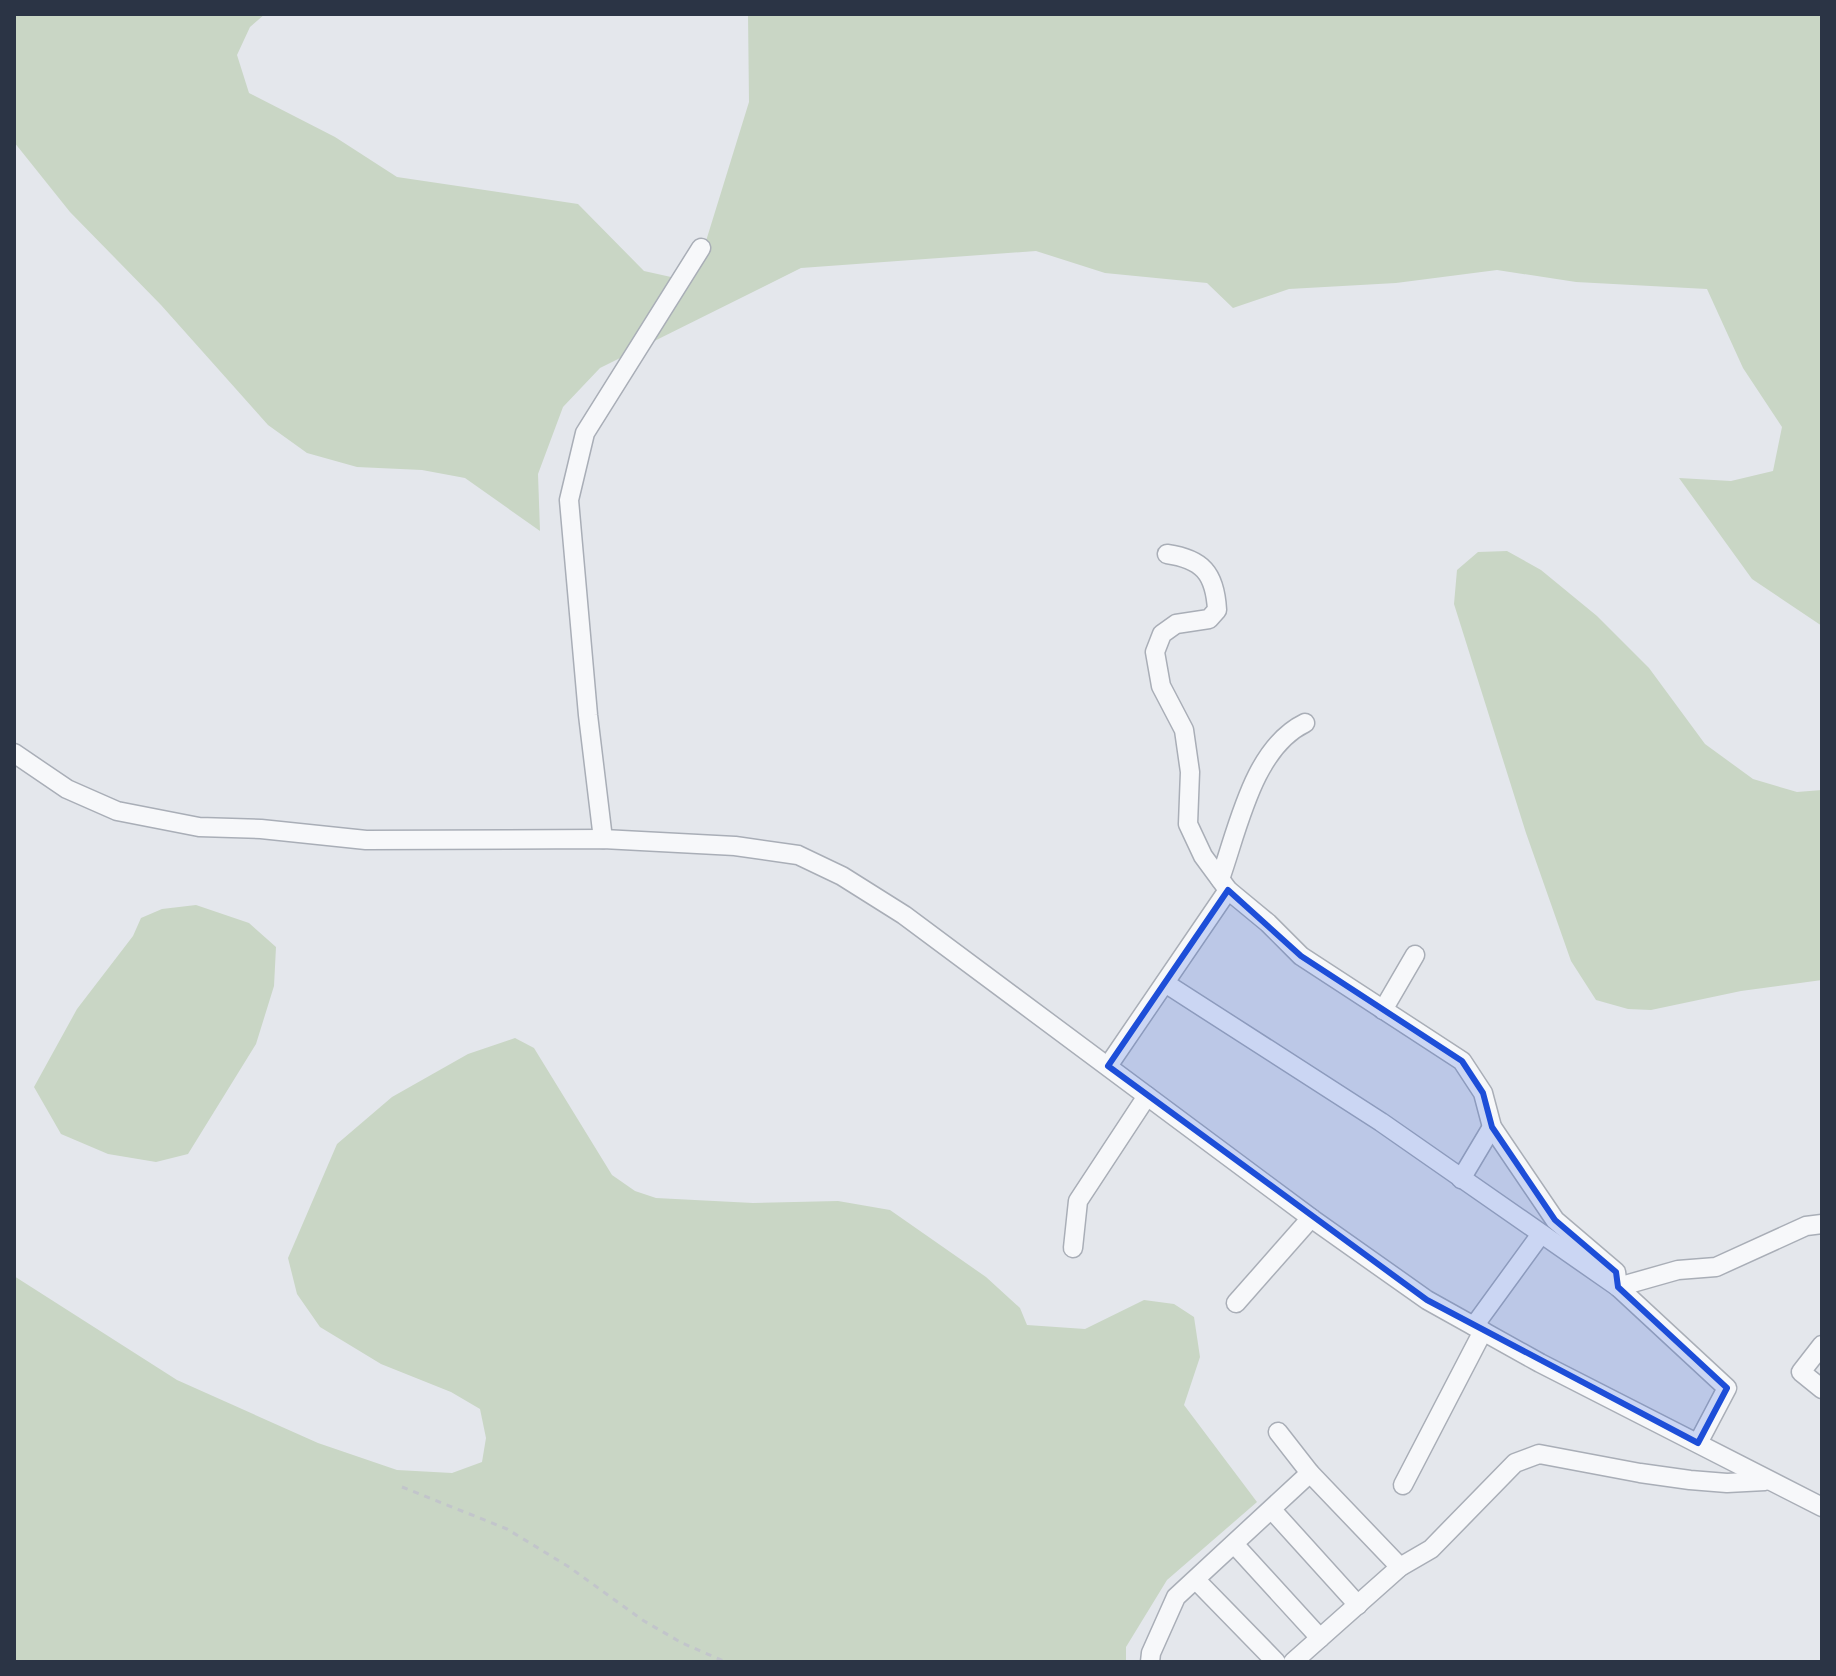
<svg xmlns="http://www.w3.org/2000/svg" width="1836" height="1676" font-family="Rubik,sans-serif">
	<rect width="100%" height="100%" fill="#e4e7ec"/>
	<g fill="#c9d6c5">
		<polygon points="14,14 265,14 250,27 237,55 249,93 335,137 397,177 578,204 644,271 671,277 697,259 706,241 749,102 748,14 1822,14 1822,626 1752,579 1679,478 1731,481 1773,471 1782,427 1743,368 1707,289 1576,282 1497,270 1396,283 1289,289 1233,308 1207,283 1105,273 1036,251 801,268 600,368 563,407 538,474 540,531 465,478 422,470 357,467 307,453 268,425 161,305 70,212 14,142"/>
		<polygon points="1507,551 1541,570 1597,616 1649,668 1705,744 1753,779 1797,792 1822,790 1822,980 1741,991 1651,1010 1628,1009 1596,1000 1571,961 1526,833 1454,604 1457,570 1478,552"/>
		<polygon points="196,905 249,923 276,947 274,986 256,1044 188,1154 156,1162 108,1154 61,1134 34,1087 77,1009 133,936 141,918 162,909"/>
		<polygon points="515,1038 534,1048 612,1175 635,1191 656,1198 753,1203 838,1201 890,1210 986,1277 1020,1308 1027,1325 1085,1329 1144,1300 1174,1304 1194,1317 1200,1357 1184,1405 1257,1502 1167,1580 1126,1647 1126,1662 14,1662 14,1276 177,1380 318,1443 397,1470 452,1473 482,1462 486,1438 480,1409 451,1392 381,1364 320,1327 297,1294 288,1258 337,1144 392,1097 468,1054"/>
	</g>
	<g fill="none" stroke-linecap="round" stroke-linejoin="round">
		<defs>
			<g id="minor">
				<path d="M1167 554C1202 559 1215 573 1217 610L1209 619 1176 624 1162 634 1155 652 1161 686 1184 730 1190 772 1188 824 1203 856 1228 890 1268 923 1301 956 1462 1061 1483 1093 1492 1127 1555 1220 1616 1272 1618 1287"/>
				<polyline points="14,753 67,789 117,811 199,827 261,829 366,840 603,839 735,846 798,855 842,876 904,915 1311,1218 1427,1300 1540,1363 1822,1507"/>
				<polyline points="603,839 588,715 569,500 585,433 701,248"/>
				<path d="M1220 879C1238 829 1253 748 1305 723"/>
				<polyline points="1165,983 1381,1122 1618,1287 1727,1388 1698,1443"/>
				<polyline points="1383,1010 1415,955"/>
				<polyline points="1108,1066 1228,890"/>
				<polyline points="1461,1179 1492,1127"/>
				<polyline points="1073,1248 1078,1201 1147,1096"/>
				<polyline points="1618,1287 1678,1270 1716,1267 1806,1226 1822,1224"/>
				<polyline points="1236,1303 1311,1218"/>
				<polyline points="1474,1326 1541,1234"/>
				<polyline points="1822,1345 1801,1372 1822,1389"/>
				<polyline points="1278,1432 1310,1473 1400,1567"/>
				<polyline points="1403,1485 1483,1331"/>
				<polyline points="1272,1510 1358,1605"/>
				<polyline points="1235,1545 1320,1638"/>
				<polyline points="1196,1580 1276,1662"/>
				<polyline points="1150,1662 1151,1653 1176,1597 1310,1473"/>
				<polyline points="1293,1662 1400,1567 1431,1549 1515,1463 1539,1454 1640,1473 1690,1480 1727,1483 1765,1481"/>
			</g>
		</defs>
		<use href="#minor" stroke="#a9aeb7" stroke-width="21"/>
		<polyline stroke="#c2c5cb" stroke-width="3" stroke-dasharray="6 6" stroke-linecap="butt" points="402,1487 507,1529 569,1567 644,1621 682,1643 726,1662"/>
		<use href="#minor" stroke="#f7f8fa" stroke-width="18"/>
	</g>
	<path fill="#1d4ed8" fill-opacity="0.2" stroke="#1d4ed8" stroke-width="6" stroke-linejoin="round" d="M1228 890 1301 956 1462 1061 1483 1093 1492 1127 1555 1220 1616 1272 1618 1287 1727 1388 1698 1443 1427 1300 1108 1066Z"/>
	<rect width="1836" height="1676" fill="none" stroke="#2b3445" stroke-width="32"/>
</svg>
